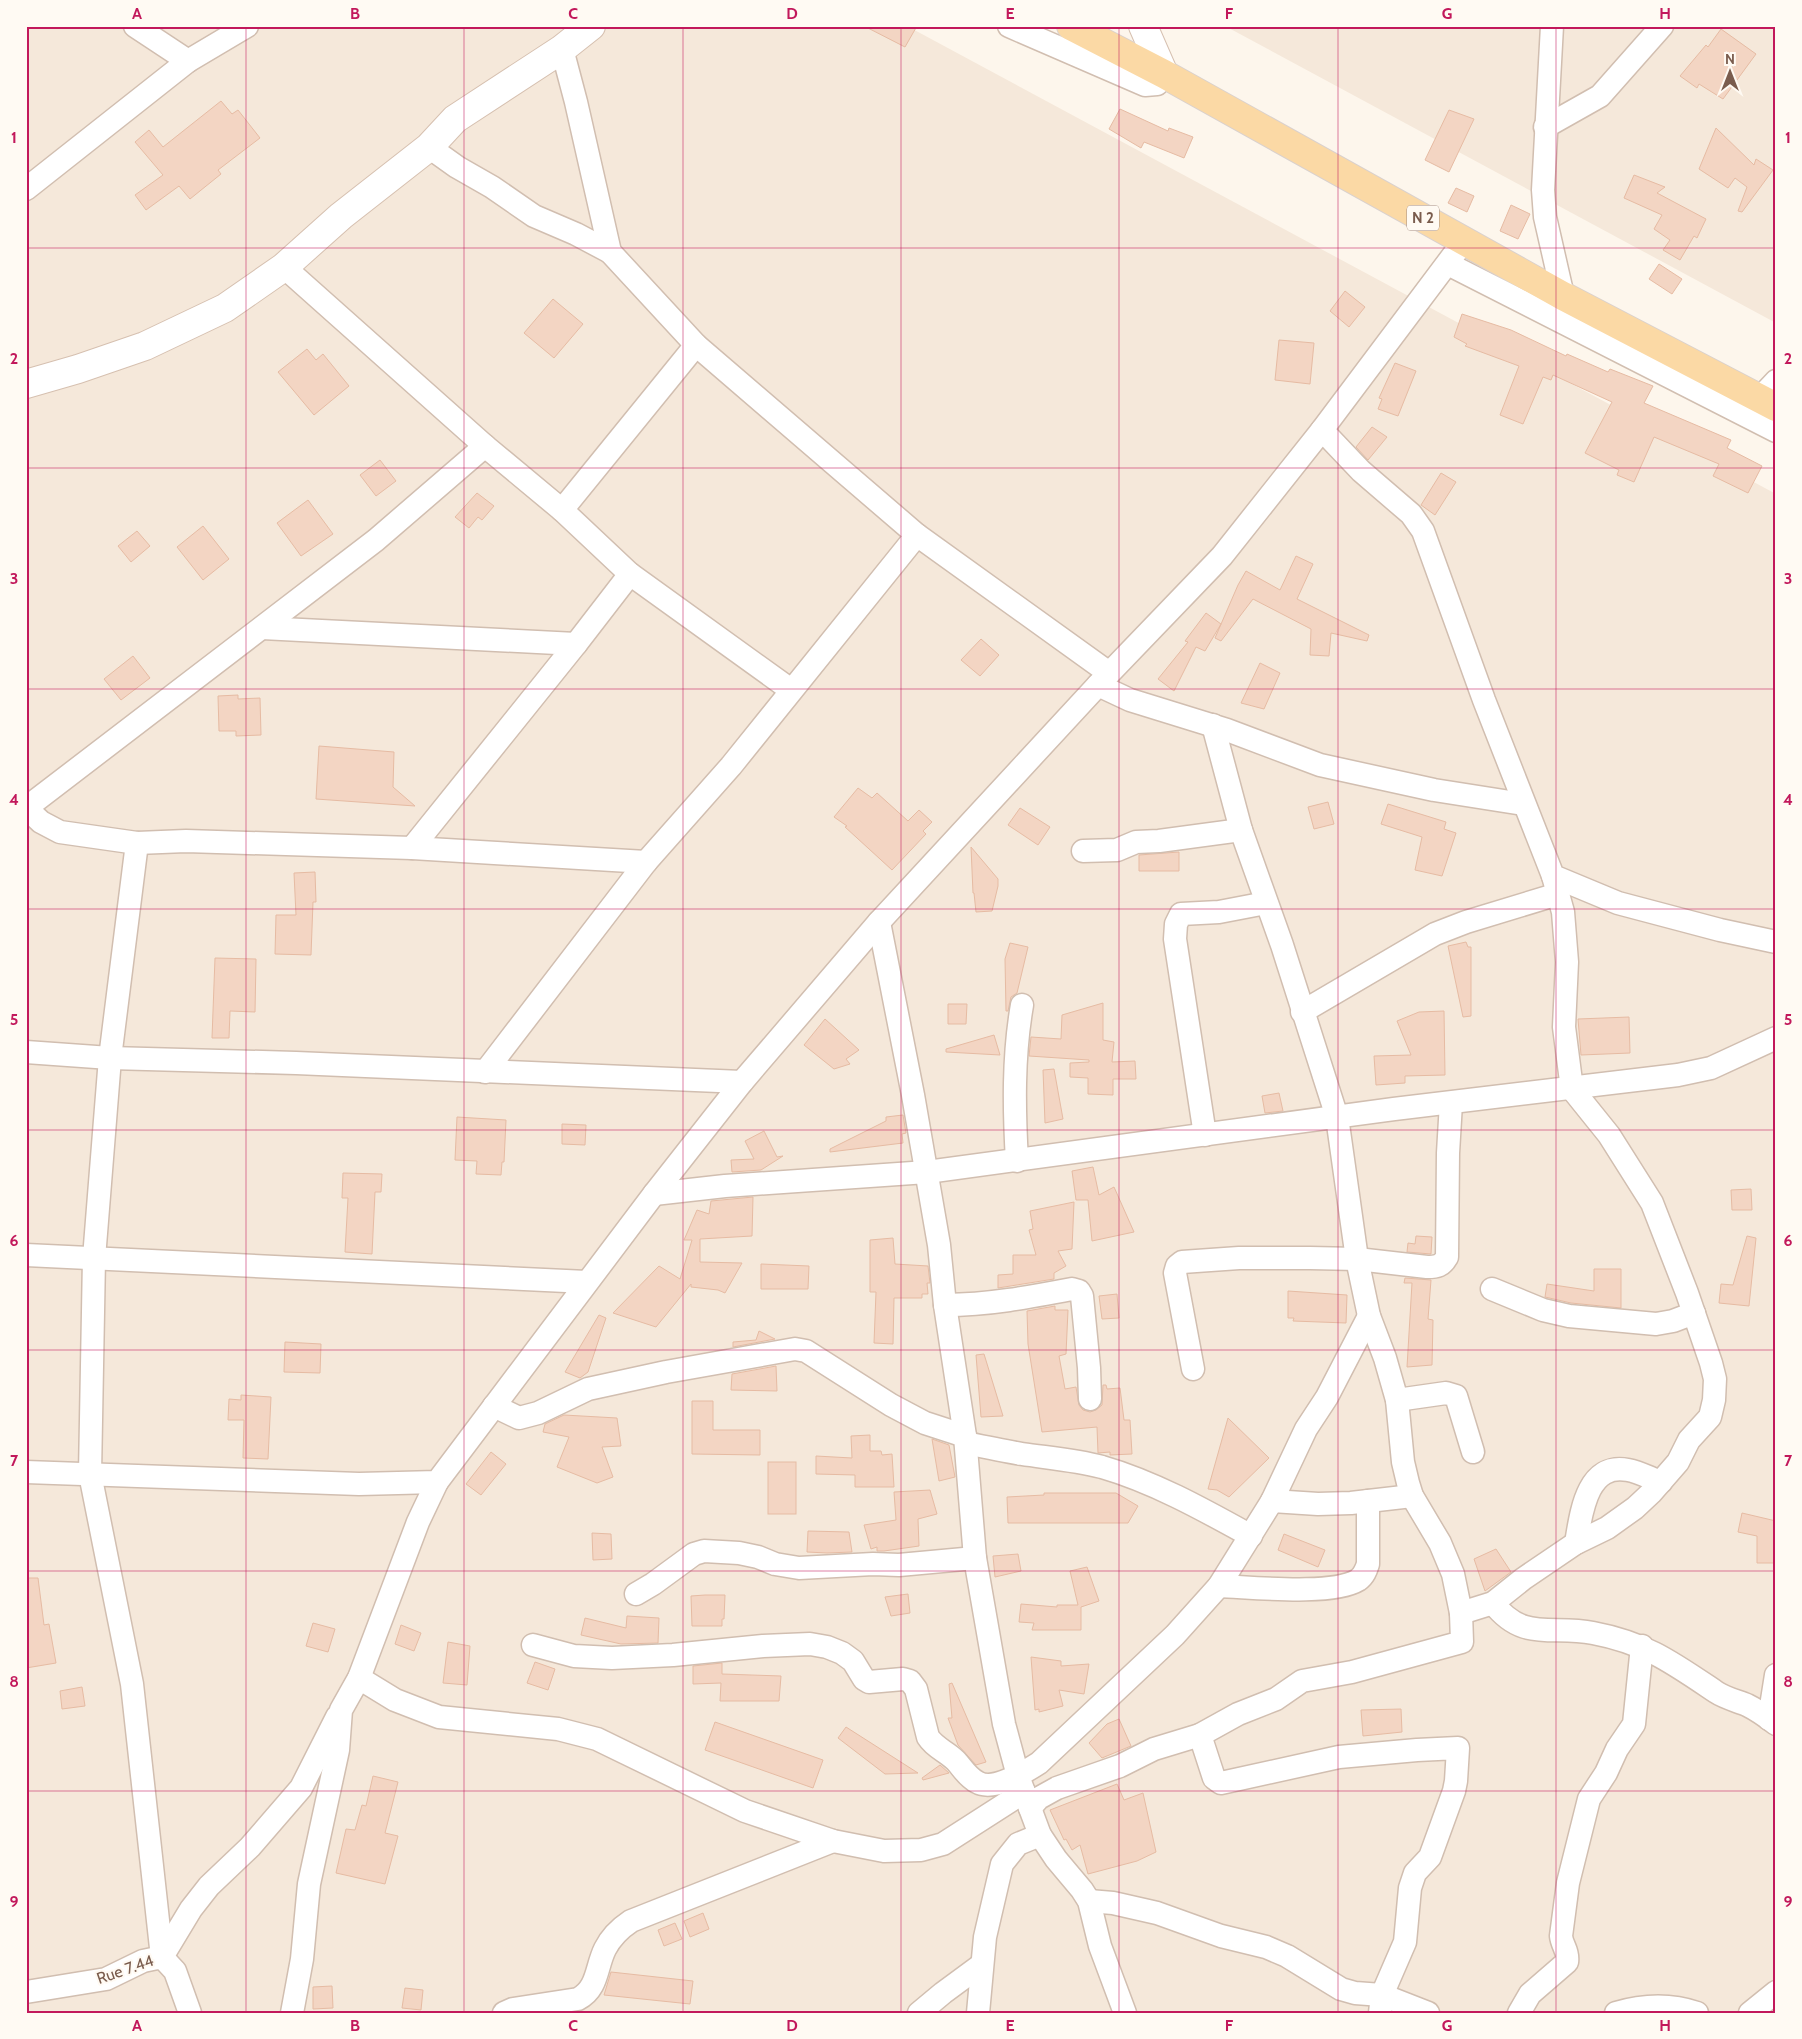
<svg xmlns="http://www.w3.org/2000/svg" width="1802" height="2039" font-family="Cabin,sans-serif">
	<rect width="100%" height="100%" fill="#fdf6ec"/>
	<g fill="#f5e8da">
		<polygon points="26,26 907,26 1776,494 1776,2013 26,2013"/>
		<polygon points="1225,26 1776,26 1776,323"/>
	</g>
	<g fill="#f3d5c3" stroke="#e6bba3">
		<polygon points="864,26 917,26 905,47"/>
		<polygon points="1721,29 1756,54 1723,99 1699,84 1697,88 1680,76 1706,45 1708,47"/>
		<polygon points="221,101 232,114 238,110 260,138 218,170 221,174 190,199 179,186 146,210 135,195 163,175 135,142 149,130 163,147"/>
		<polygon points="1120,109 1168,131 1169,128 1193,137 1184,158 1144,142 1141,148 1109,129"/>
		<polygon points="1449,110 1474,119 1449,172 1425,160"/>
		<polygon points="1716,128 1754,165 1756,159 1773,170 1742,212 1738,211 1747,187 1735,178 1728,188 1699,169"/>
		<polygon points="1634,175 1665,187 1657,193 1706,219 1697,238 1694,236 1680,260 1663,250 1670,240 1654,229 1662,215 1624,198"/>
		<polygon points="1456,188 1474,196 1467,212 1448,203"/>
		<polygon points="1511,205 1530,214 1518,239 1500,231"/>
		<polygon points="1659,264 1682,279 1672,294 1649,279"/>
		<polygon points="1345,291 1365,307 1349,327 1330,311"/>
		<polygon points="553,299 583,324 554,358 524,333"/>
		<polygon points="1462,314 1511,330 1566,356 1567,354 1608,372 1610,369 1653,386 1644,403 1731,440 1727,448 1762,466 1748,493 1713,476 1719,464 1654,437 1634,482 1617,475 1619,470 1585,453 1612,402 1553,375 1551,380 1543,377 1523,424 1500,415 1519,366 1465,346 1467,344 1454,337"/>
		<polygon points="1279,340 1314,343 1310,384 1275,380"/>
		<polygon points="307,349 316,360 323,354 349,386 314,415 278,372"/>
		<polygon points="1395,363 1416,371 1398,416 1378,409 1382,399 1379,398"/>
		<polygon points="1372,427 1387,437 1368,460 1356,447"/>
		<polygon points="380,460 396,481 376,496 360,475"/>
		<polygon points="1441,473 1456,482 1435,515 1421,505"/>
		<polygon points="477,493 494,506 482,520 478,517 469,528 455,517"/>
		<polygon points="308,500 333,534 301,556 277,523"/>
		<polygon points="203,526 229,559 203,580 177,547"/>
		<polygon points="137,531 150,546 131,562 118,546"/>
		<polygon points="1296,556 1313,564 1297,599 1369,635 1367,641 1331,633 1329,656 1310,655 1311,629 1253,599 1221,641 1215,638 1238,585 1246,571 1280,590"/>
		<polygon points="1206,613 1221,624 1205,651 1196,647 1174,691 1158,679 1188,642 1185,641"/>
		<polygon points="981,639 999,655 980,676 961,660"/>
		<polygon points="133,656 150,678 121,700 104,679"/>
		<polygon points="1260,663 1280,673 1264,709 1241,703"/>
		<polygon points="238,695 238,699 260,698 261,735 236,736 236,731 219,731 218,696"/>
		<polygon points="319,746 394,752 393,787 415,806 316,799"/>
		<polygon points="858,788 872,798 877,793 908,821 919,810 932,822 923,831 926,834 892,870 845,827 847,826 834,817"/>
		<polygon points="1328,802 1334,824 1314,829 1308,807"/>
		<polygon points="1388,804 1446,822 1444,829 1456,833 1442,876 1415,870 1422,837 1381,824"/>
		<polygon points="1020,808 1050,827 1038,845 1008,825"/>
		<polygon points="971,847 998,879 998,886 992,911 976,912 974,893 973,893"/>
		<polygon points="1179,852 1179,871 1139,871 1139,855"/>
		<polygon points="315,872 316,902 313,902 311,955 275,954 276,915 296,915 294,873"/>
		<polygon points="1466,942 1468,947 1471,947 1471,1016 1463,1017 1448,946"/>
		<polygon points="1010,943 1028,947 1017,993 1011,997 1008,1011 1006,1011 1005,959"/>
		<polygon points="215,958 256,959 255,1012 230,1011 229,1038 212,1038"/>
		<polygon points="1103,1003 1103,1040 1114,1042 1112,1062 1135,1061 1136,1079 1113,1079 1113,1095 1088,1094 1088,1078 1070,1077 1070,1063 1089,1062 1089,1060 1029,1056 1031,1037 1061,1039 1062,1015"/>
		<polygon points="948,1004 967,1004 966,1024 948,1024"/>
		<polygon points="1444,1011 1445,1075 1405,1076 1405,1083 1376,1085 1374,1056 1411,1055 1397,1021 1419,1012"/>
		<polygon points="1629,1017 1630,1053 1581,1055 1578,1019"/>
		<polygon points="825,1019 859,1050 846,1059 850,1064 834,1069 804,1045"/>
		<polygon points="994,1035 1000,1055 946,1052 946,1049"/>
		<polygon points="1054,1069 1063,1119 1045,1123 1043,1070"/>
		<polygon points="1279,1093 1283,1111 1265,1113 1262,1096"/>
		<polygon points="903,1115 906,1133 902,1134 903,1143 830,1152 830,1149 886,1121 886,1117"/>
		<polygon points="457,1117 506,1120 504,1162 502,1162 501,1175 476,1174 477,1161 455,1160"/>
		<polygon points="562,1124 586,1125 585,1145 562,1144"/>
		<polygon points="764,1131 777,1157 783,1156 761,1170 732,1172 731,1160 754,1159 745,1141"/>
		<polygon points="1093,1167 1099,1195 1114,1187 1134,1232 1092,1241 1088,1200 1076,1200 1072,1171"/>
		<polygon points="343,1173 382,1174 381,1192 375,1192 372,1254 345,1252 348,1198 342,1198"/>
		<polygon points="1751,1189 1752,1210 1732,1210 1731,1190"/>
		<polygon points="753,1197 752,1236 700,1239 700,1262 742,1263 725,1293 718,1290 691,1287 691,1284 656,1327 613,1313 659,1266 680,1279 692,1240 684,1240 697,1210 709,1214 711,1201"/>
		<polygon points="1074,1202 1072,1249 1058,1251 1066,1266 1054,1273 1054,1279 998,1288 998,1275 1013,1274 1013,1255 1036,1255 1029,1230 1033,1229 1030,1211"/>
		<polygon points="1416,1236 1432,1237 1431,1254 1407,1252 1408,1243 1415,1244"/>
		<polygon points="1747,1236 1756,1238 1749,1306 1719,1303 1721,1284 1733,1285"/>
		<polygon points="893,1238 895,1264 928,1266 930,1283 927,1283 928,1294 922,1294 922,1298 894,1298 893,1344 874,1343 876,1292 870,1292 870,1240"/>
		<polygon points="761,1264 809,1266 808,1289 761,1289"/>
		<polygon points="1594,1269 1621,1269 1621,1308 1571,1303 1545,1297 1547,1284 1594,1291"/>
		<polygon points="1405,1278 1431,1280 1428,1319 1433,1320 1432,1365 1407,1367 1412,1283 1404,1283"/>
		<polygon points="1288,1291 1347,1295 1346,1323 1293,1321 1294,1318 1288,1318"/>
		<polygon points="1117,1294 1119,1318 1102,1319 1099,1296"/>
		<polygon points="1055,1306 1055,1310 1068,1310 1066,1354 1059,1356 1065,1389 1076,1387 1079,1405 1083,1410 1090,1412 1096,1410 1102,1405 1103,1385 1106,1385 1107,1389 1120,1388 1124,1420 1130,1420 1132,1454 1110,1455 1110,1452 1098,1453 1097,1427 1042,1432 1028,1344 1027,1311"/>
		<polygon points="599,1315 606,1318 588,1372 580,1378 565,1372"/>
		<polygon points="759,1331 775,1339 733,1347 733,1342 756,1340"/>
		<polygon points="285,1342 321,1344 320,1373 284,1372"/>
		<polygon points="984,1354 1003,1416 981,1417 976,1355"/>
		<polygon points="776,1366 777,1391 731,1390 732,1374"/>
		<polygon points="241,1395 271,1397 268,1459 243,1458 244,1420 228,1420 229,1399 241,1400"/>
		<polygon points="692,1401 713,1401 713,1430 760,1430 760,1455 692,1454"/>
		<polygon points="564,1415 617,1418 621,1446 602,1447 613,1477 597,1483 557,1467 569,1437 543,1432 545,1424"/>
		<polygon points="1228,1418 1269,1458 1229,1497 1217,1490 1208,1489"/>
		<polygon points="870,1435 870,1451 881,1451 882,1455 892,1454 894,1487 855,1487 855,1475 816,1474 816,1456 852,1458 851,1436"/>
		<polygon points="932,1439 949,1445 955,1477 939,1481"/>
		<polygon points="491,1452 506,1464 481,1495 466,1484"/>
		<rect x="768" y="1462" width="28" height="52"/>
		<polygon points="930,1490 937,1514 918,1519 919,1546 884,1551 877,1551 877,1547 871,1549 864,1525 896,1520 894,1492"/>
		<polygon points="1044,1493 1116,1493 1138,1506 1128,1523 1008,1523 1007,1497 1044,1495"/>
		<polygon points="1742,1513 1776,1521 1776,1563 1757,1563 1757,1536 1738,1532"/>
		<polygon points="808,1531 849,1532 852,1552 827,1553 807,1552"/>
		<polygon points="592,1533 611,1534 612,1559 593,1560"/>
		<polygon points="1284,1534 1325,1550 1318,1567 1278,1550"/>
		<polygon points="1496,1549 1511,1572 1485,1591 1474,1559"/>
		<polygon points="1018,1554 1021,1571 995,1577 993,1556"/>
		<polygon points="1087,1567 1099,1601 1081,1607 1081,1630 1032,1630 1034,1623 1019,1622 1021,1604 1057,1607 1057,1605 1078,1605 1070,1571"/>
		<polygon points="26,1578 38,1578 44,1625 49,1624 56,1663 26,1668"/>
		<polygon points="908,1594 910,1613 891,1616 885,1597"/>
		<polygon points="705,1595 725,1595 724,1619 722,1619 722,1626 692,1626 691,1596"/>
		<polygon points="627,1616 659,1618 658,1643 621,1644 581,1635 585,1618 626,1628"/>
		<polygon points="313,1623 335,1629 328,1652 306,1646"/>
		<polygon points="401,1625 421,1633 414,1651 395,1644"/>
		<polygon points="448,1642 470,1646 467,1685 443,1683"/>
		<polygon points="1031,1657 1061,1661 1061,1666 1089,1664 1084,1694 1059,1690 1063,1706 1039,1712 1039,1709 1035,1710"/>
		<polygon points="535,1662 555,1669 548,1690 527,1683"/>
		<polygon points="722,1663 722,1674 781,1676 779,1701 720,1701 721,1683 693,1684 693,1666"/>
		<polygon points="952,1683 986,1762 976,1765 958,1745 948,1718 952,1718 949,1684"/>
		<polygon points="82,1687 85,1706 62,1709 60,1691"/>
		<polygon points="1401,1709 1402,1732 1363,1736 1361,1710"/>
		<polygon points="1119,1719 1131,1746 1102,1758 1089,1743 1107,1724"/>
		<polygon points="715,1722 823,1760 813,1788 705,1750"/>
		<polygon points="846,1727 918,1773 885,1774 838,1738"/>
		<polygon points="940,1765 949,1773 923,1780 922,1778"/>
		<polygon points="373,1776 398,1782 385,1833 398,1836 385,1884 336,1873 346,1829 355,1830 362,1805 366,1806"/>
		<polygon points="1117,1784 1124,1800 1143,1793 1156,1852 1137,1861 1088,1874 1080,1845 1072,1850 1066,1839 1064,1840 1050,1810"/>
		<polygon points="703,1913 709,1929 690,1937 684,1921"/>
		<polygon points="675,1923 682,1939 664,1946 658,1930"/>
		<polygon points="611,1972 693,1981 690,2004 604,1995"/>
		<polygon points="332,1986 333,2008 313,2009 313,1987"/>
		<polygon points="405,1988 423,1990 421,2010 402,2008"/>
	</g>
	<g fill="none" stroke-linecap="round" stroke-linejoin="round">
		<defs>
			<g id="street">
				<polyline points="135,26 188,61"/>
				<polyline points="1009,26 1145,85 1157,84 1164,74"/>
				<polyline points="1552,26 1543,190 1545,217 1563,296"/>
				<polyline points="1545,127 1600,96 1662,26"/>
				<polyline points="429,147 457,167 492,187 534,216 576,234 610,252"/>
				<polyline points="26,189 188,61 247,26"/>
				<polyline points="1448,264 1776,431"/>
				<polyline points="284,267 485,446 562,510 630,574 791,690"/>
				<polyline points="1760,398 1776,381"/>
				<polyline points="1322,430 1361,471 1411,514 1423,531 1484,700 1553,876 1618,903 1720,930 1776,942"/>
				<polyline points="485,446 376,540 26,808 41,822 60,832 137,843 186,841 412,848 646,862"/>
				<polyline points="562,510 696,345"/>
				<polyline points="917,535 1109,673"/>
				<polyline points="262,628 576,644 412,848"/>
				<polyline points="576,644 630,574"/>
				<polyline points="1098,685 1130,700 1227,730 1320,765 1434,790 1523,804"/>
				<polyline points="137,843 110,1058 94,1258 90,1474 132,1684 162,1957"/>
				<polyline points="1083,851 1117,850 1136,842 1159,841 1241,830"/>
				<polyline points="879,922 913,1095 939,1245 945,1305 965,1436 975,1558 1004,1724 1018,1776 1040,1835 1056,1859 1082,1890 1089,1901 1100,1946 1125,2013"/>
				<polyline points="1302,1012 1435,934 1466,922 1558,894"/>
				<polyline points="26,1052 110,1058 296,1063 742,1082"/>
				<polyline points="485,1072 646,862 731,766 917,535 696,345 610,252 576,102 562,49"/>
				<polyline points="1205,1135 1175,939 1176,924 1181,914 1219,912 1266,903"/>
				<path d="M1017 1161C1014 1109 1013 1057 1022 1005"/>
				<polyline points="654,1194 725,1186 927,1172 1394,1109 1678,1075 1711,1068 1776,1038"/>
				<polyline points="26,1255 587,1282"/>
				<polyline points="1492,1289 1543,1310 1569,1316 1656,1324 1673,1321 1694,1313"/>
				<path d="M945 1305C988 1305 1030 1297 1072 1289L1079 1291 1082 1296 1089 1368 1090 1399"/>
				<path d="M1193 1369 1175 1273 1177 1266 1182 1262 1239 1258H1310L1357 1259 1427 1267C1437 1267 1442 1266 1447 1257L1448 1153 1451 1103"/>
				<polyline points="1397,1400 1446,1393 1456,1396 1473,1452"/>
				<polyline points="494,1406 519,1418 538,1413 588,1389 666,1372 795,1349 806,1351 891,1405 925,1423 965,1436"/>
				<path d="M966 1443C985 1447 1004 1451 1022 1454 1049 1458 1075 1460 1102 1467 1154 1482 1204 1510 1251 1536"/>
				<polyline points="26,1472 359,1484 437,1482 654,1194 742,1082 879,922 1098,685 1222,556 1322,430 1464,241"/>
				<polyline points="1272,1501 1318,1504 1351,1503 1412,1496"/>
				<path d="M1576 1543C1581 1515 1586 1462 1628 1470 1639 1472 1650 1478 1661 1482"/>
				<path d="M1219 1586C1251 1587 1332 1596 1358 1580 1364 1576 1366 1570 1368 1564V1501"/>
				<polyline points="636,1594 653,1584 694,1554 704,1551 739,1553 758,1557 775,1564 799,1568 873,1564 899,1565 975,1558"/>
				<path d="M1493 1603C1523 1642 1551 1625 1593 1633 1646 1643 1673 1663 1716 1692 1725 1698 1737 1701 1747 1705 1757 1710 1767 1717 1776 1724"/>
				<polyline points="1461,1613 1493,1603 1523,1579 1576,1543 1607,1528 1635,1508 1651,1493 1678,1462 1689,1440 1710,1417 1714,1400 1715,1379 1711,1363 1687,1293 1652,1203 1609,1135 1572,1089 1564,1027 1567,962 1563,912 1553,876"/>
				<path d="M533 1645 574 1656 612 1658 673 1655 763 1646 810 1644 827 1647 842 1653 853 1661 864 1679 869 1682 903 1679 910 1681 916 1689 928 1737C935 1748 946 1751 955 1760 962 1767 967 1777 977 1782 993 1792 1025 1772 1039 1763L1175 1635 1219 1586 1272 1501 1306 1429 1327 1397 1369 1316"/>
				<polyline points="359,1678 395,1700 439,1717 558,1729 597,1739 745,1811 833,1841 884,1851 921,1850 943,1844 1024,1792"/>
				<polyline points="1769,1719 1776,1675"/>
				<polyline points="1200,1735 1214,1778 1221,1783 1339,1757 1417,1750 1458,1748 1456,1781 1454,1791 1430,1857 1415,1873 1410,1888 1405,1942 1382,1995 1380,2013"/>
				<polyline points="1030,1808 1039,1798 1057,1788 1120,1766 1154,1749 1200,1735 1238,1714 1276,1699 1302,1681 1352,1672 1462,1642 1461,1613 1453,1574 1440,1543 1412,1496 1408,1483 1403,1462 1397,1400 1385,1358 1369,1316 1357,1259 1337,1117 1282,945 1241,830 1213,725"/>
				<polyline points="1089,1901 1113,1903 1157,1913 1221,1936 1266,1947 1287,1956 1341,1989 1355,1993 1382,1995 1428,2013"/>
				<polyline points="162,1957 191,1909 209,1886 250,1847 301,1788 337,1717"/>
				<polyline points="26,1992 106,1979 143,1961 162,1957 175,1971 190,2013"/>
				<polyline points="292,2013 302,1959 309,1884 338,1750 341,1710 359,1678 418,1522 437,1482"/>
				<path d="M504 2013 513 2009 578 1999C598 1989 596 1967 605 1949 611 1937 619 1929 631 1921L833 1841"/>
				<polyline points="919,2013 943,1993 981,1965"/>
				<polyline points="978,2013 985,1937 1002,1864 1018,1844 1040,1835"/>
				<path d="M1519 2013 1530 1994 1567 1962C1569 1951 1562 1946 1561 1936L1568 1883 1589 1799 1606 1773 1617 1749 1634 1724 1642 1646"/>
				<path d="M1616 2013C1643 2005 1671 2004 1697 2013"/>
				<polyline points="1750,2013 1776,1992"/>
			</g>
			<g id="secondary">
				<polyline points="1143,26 1164,74"/>
				<polyline points="26,384 78,369 145,346 225,308 284,267 341,216 429,147 455,119 562,49 591,26"/>
			</g>
			<polyline id="primary" points="1071,26 1164,74 1563,296 1776,407"/>
		</defs>
		<use href="#street" stroke="#d1beb0" stroke-width="25"/>
		<use href="#secondary" stroke="#d6c0b0" stroke-width="30"/>
		<use href="#primary" stroke="#dad1cd" stroke-width="30"/>
		<use href="#street" stroke="#fff" stroke-width="22"/>
		<use href="#secondary" stroke="#fff" stroke-width="28"/>
		<use href="#primary" stroke="#fbd9a5" stroke-width="28"/>
	</g>
	<path fill="none" stroke="#c2185b" stroke-width="1" stroke-opacity="0.55" d="M246 26V2013M464 26V2013M683 26V2013M901 26V2013M1119 26V2013M1338 26V2013M1556 26V2013M26 248H1776M26 468H1776M26 689H1776M26 909H1776M26 1130H1776M26 1350H1776M26 1571H1776M26 1791H1776"/>
	<g text-anchor="middle" stroke-width="4" stroke-linejoin="round" paint-order="stroke">
		<rect fill="#fffaf3" stroke="#a28b7f" stroke-width="1" x="1407" y="205.5" width="32" height="25" rx="4"/>
		<g font-size="15" font-weight="bold" fill="#7a5c4d">
			<text x="1423" y="223">N 2</text>
		</g>
		<g font-size="16" fill="#7a5c4d" stroke="#fffaf3">
			<text transform="translate(125 1969) rotate(-19)" y="6">Rue 7.44</text>
		</g>
	</g>
	<rect width="1802" height="2039" fill="none" stroke="#fffaf3" stroke-width="55"/>
	<g transform="translate(1730 72)" stroke="#fffaf3" stroke-width="4" paint-order="stroke">
	<path d="M0-4L9 19L0 12L-9 19Z" fill="#7a5c4d"/>
	<text y="-8" font-size="14" font-weight="bold" text-anchor="middle" fill="#7a5c4d">N</text>
	</g>
	<rect x="28" y="28" width="1746" height="1984" fill="none" stroke="#c2185b" stroke-width="2"/>
	<g font-size="16" text-anchor="middle" font-weight="bold" fill="#c2185b">
		<text x="137" y="19">A</text>
		<text x="355" y="19">B</text>
		<text x="573" y="19">C</text>
		<text x="792" y="19">D</text>
		<text x="1010" y="19">E</text>
		<text x="1229" y="19">F</text>
		<text x="1447" y="19">G</text>
		<text x="1665" y="19">H</text>
		<text x="14" y="143">1</text>
		<text x="1788" y="143">1</text>
		<text x="14" y="364">2</text>
		<text x="1788" y="364">2</text>
		<text x="14" y="584">3</text>
		<text x="1788" y="584">3</text>
		<text x="14" y="805">4</text>
		<text x="1788" y="805">4</text>
		<text x="14" y="1025">5</text>
		<text x="1788" y="1025">5</text>
		<text x="14" y="1246">6</text>
		<text x="1788" y="1246">6</text>
		<text x="14" y="1466">7</text>
		<text x="1788" y="1466">7</text>
		<text x="14" y="1687">8</text>
		<text x="1788" y="1687">8</text>
		<text x="14" y="1907">9</text>
		<text x="1788" y="1907">9</text>
		<text x="137" y="2031">A</text>
		<text x="355" y="2031">B</text>
		<text x="573" y="2031">C</text>
		<text x="792" y="2031">D</text>
		<text x="1010" y="2031">E</text>
		<text x="1229" y="2031">F</text>
		<text x="1447" y="2031">G</text>
		<text x="1665" y="2031">H</text>
	</g>
</svg>
